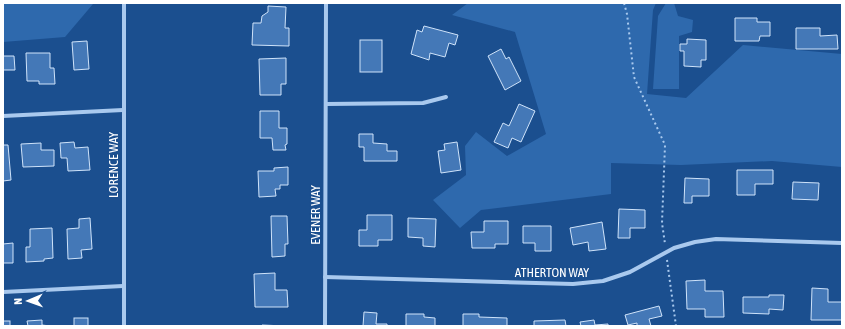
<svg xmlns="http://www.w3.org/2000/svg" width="845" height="329" font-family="'Asap Condensed',sans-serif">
	<rect width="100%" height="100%" fill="#1b4f8f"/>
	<g fill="#2e69ad">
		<polygon points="468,3 656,3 653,10 647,94 686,98 743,45 842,54 842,167 772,161 681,165 611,163 611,194 481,210 460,228 433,200 466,175 465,146 476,132 507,156 546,134 515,32 452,15"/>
		<polygon points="666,3 674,3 678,16 693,20 692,32 679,36 679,89 653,89 658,16"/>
		<polygon points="3,4 93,4 65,37 3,42"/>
	</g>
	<g fill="#4478b7" stroke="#cfe3fa">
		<polygon points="268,6 286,7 285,28 289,28 289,46 252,45 253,23 261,23 262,16 268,12"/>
		<polygon points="735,18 757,18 757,22 770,22 770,36 760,36 759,41 735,41"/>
		<polygon points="424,26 458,35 455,45 449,43 445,57 430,53 429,60 411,54 417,30 422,32"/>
		<polygon points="796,28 820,28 820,36 837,35 838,49 796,49"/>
		<polygon points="687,39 706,40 706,60 701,60 701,67 684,66 684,51 680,51 680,44 687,44"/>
		<rect x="360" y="40" width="22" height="32"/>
		<polygon points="87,41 89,69 74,70 72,42"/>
		<polygon points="501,49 506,59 509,57 521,81 505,90 488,56"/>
		<polygon points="26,53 50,53 50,68 54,68 55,84 39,84 39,81 27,81"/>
		<polygon points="3,56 14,56 15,70 3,70 3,75"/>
		<polygon points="286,58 286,84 281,84 281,95 260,95 259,59"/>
		<polygon points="519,104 535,111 521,142 512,138 508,148 494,142 503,123 509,126"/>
		<polygon points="260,111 279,111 279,128 287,128 287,144 285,145 286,150 273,150 272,138 260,138"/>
		<polygon points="359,134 373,134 373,143 387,144 387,151 397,151 397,161 364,161 364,147 359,147"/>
		<polygon points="74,142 75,148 88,147 90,170 68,171 67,158 61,158 60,143"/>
		<polygon points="457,142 461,170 441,173 438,151 445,150 444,144"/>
		<polygon points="41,143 41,150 54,150 54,166 23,167 21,144"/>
		<polygon points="3,145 8,145 11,180 3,181"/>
		<polygon points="288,167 288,185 280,185 280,189 275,189 276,196 259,197 258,171 274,171 274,168"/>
		<polygon points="737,170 773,170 773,184 755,184 755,195 737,195"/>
		<polygon points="685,178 709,179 709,196 692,196 692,203 684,203"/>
		<polygon points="793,182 819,183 818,200 792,199"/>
		<polygon points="619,209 645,210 645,228 630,228 630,238 618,238"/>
		<polygon points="367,215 392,215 392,240 378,240 378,246 359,246 359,230 367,230"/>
		<polygon points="271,216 287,216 288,244 285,244 285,256 272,257"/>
		<polygon points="90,218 92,249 81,250 82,258 68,259 67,229 79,228 79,219"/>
		<polygon points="408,218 436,219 435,247 423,246 423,238 408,237"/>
		<polygon points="484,221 508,221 508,244 495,244 495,248 472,248 471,232 484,232"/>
		<polygon points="602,222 606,249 589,251 588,242 573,245 570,228"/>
		<polygon points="523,226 551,226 551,251 535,251 535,243 523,243"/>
		<polygon points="52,228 53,258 44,259 44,261 26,262 26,247 30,247 30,229"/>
		<polygon points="13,243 13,263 3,263 3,244"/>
		<polygon points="275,273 275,290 287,290 288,307 255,307 254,274"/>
		<polygon points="705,280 705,291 723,291 724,317 705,317 705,309 687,309 686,281"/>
		<polygon points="812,288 828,289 828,302 842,302 842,320 811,320"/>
		<polygon points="769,295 784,295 783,310 769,309 769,314 743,313 743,297 769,297"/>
		<polygon points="659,306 662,316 649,319 651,326 637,326 637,323 628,325 625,315"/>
		<polygon points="364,312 377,313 376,324 387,324 387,326 363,326"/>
		<polygon points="406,314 424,314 424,317 435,318 435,326 406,326"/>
		<polygon points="463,314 479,314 479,317 507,318 507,326 463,326"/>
		<rect x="74" y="318" width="14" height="8"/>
		<polygon points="42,320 42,325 50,326 28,326 27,321"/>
		<polygon points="565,320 566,326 534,326 534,321"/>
		<polygon points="594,320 595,325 608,324 608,326 581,326 580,322"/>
		<rect x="3" y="321" width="7" height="5"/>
		<polygon points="262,325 285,326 261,326"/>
	</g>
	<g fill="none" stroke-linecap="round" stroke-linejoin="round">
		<g stroke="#a9c9ee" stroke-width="2" stroke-dasharray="2 3" stroke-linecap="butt">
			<polyline points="624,3 627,14 634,77 665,145 662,223 665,244"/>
			<polyline points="667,260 676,326"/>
		</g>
		<g stroke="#a9c9ee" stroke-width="4">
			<polyline points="124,3 124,326"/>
			<polyline points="326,104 423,103 446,97"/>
			<polyline points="3,116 123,110"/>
			<polyline points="325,277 573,284 603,281 630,272 674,248 695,242 716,239 842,243"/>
			<polyline points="3,292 123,286"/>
			<polyline points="325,326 326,3"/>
		</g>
	</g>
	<g text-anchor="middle" stroke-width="3" stroke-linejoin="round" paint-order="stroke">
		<g font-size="13" fill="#fff" stroke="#1b4f8f">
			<text transform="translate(113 165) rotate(-90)" y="5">LORENCE WAY</text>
			<text transform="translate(315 215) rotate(-90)" y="5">EVENER WAY</text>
			<text x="552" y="277">ATHERTON WAY</text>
		</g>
	</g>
	<rect width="845" height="329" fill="none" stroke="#ffffff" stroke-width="8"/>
	<g transform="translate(28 301) rotate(268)" stroke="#1b4f8f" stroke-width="3" paint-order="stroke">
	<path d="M0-3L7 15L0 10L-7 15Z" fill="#ffffff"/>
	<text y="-6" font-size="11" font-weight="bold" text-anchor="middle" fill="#ffffff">N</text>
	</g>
</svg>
